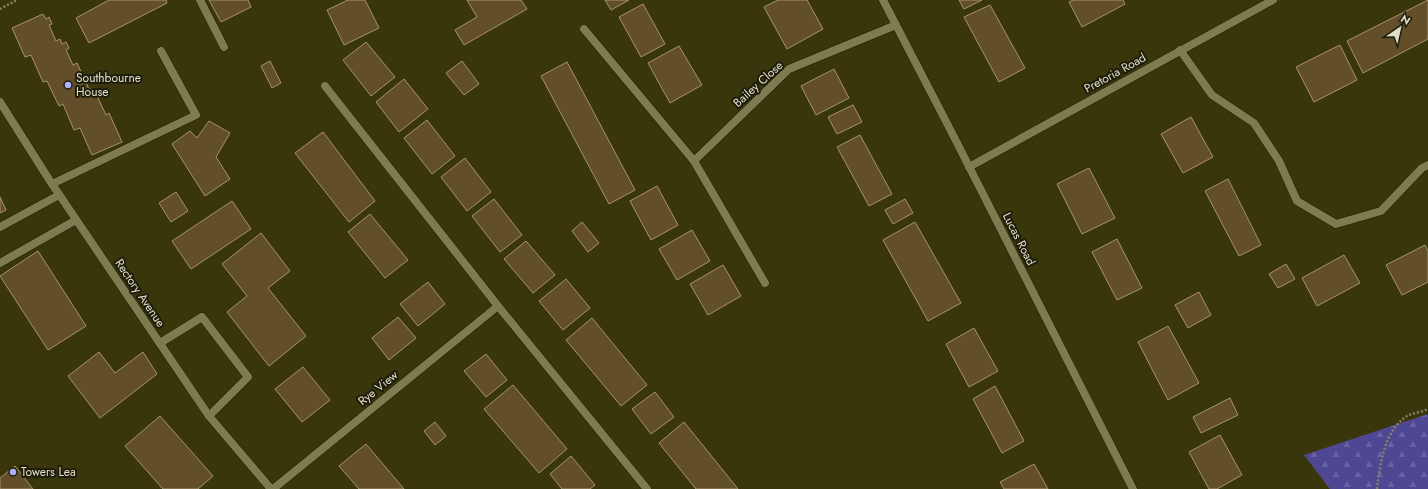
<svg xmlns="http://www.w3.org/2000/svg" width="1428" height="489" font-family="Jost,sans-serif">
	<defs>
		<pattern id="forest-firs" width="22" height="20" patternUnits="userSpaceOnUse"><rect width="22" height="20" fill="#4e4894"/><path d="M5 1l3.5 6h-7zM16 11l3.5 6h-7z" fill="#6762a2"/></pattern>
	</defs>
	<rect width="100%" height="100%" fill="#3a360b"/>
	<polygon fill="url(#forest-firs)" points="1428,414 1428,489 1330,489 1304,455"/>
	<g fill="#624f29" stroke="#a7936b">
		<polygon points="109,0 166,0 167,3 89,43 76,18"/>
		<polygon points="209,0 248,0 251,7 221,22"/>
		<polygon points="348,0 365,0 379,28 344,45 327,10"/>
		<polygon points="467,0 521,0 527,9 464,45 455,30 477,17"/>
		<polygon points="605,0 629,0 611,10"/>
		<polygon points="778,0 807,0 823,29 787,49 764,7"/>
		<polygon points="959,0 982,0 964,9"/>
		<polygon points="1073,0 1123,0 1125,4 1082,27 1069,2"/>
		<polygon points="1428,0 1428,39 1363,73 1347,41"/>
		<polygon points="643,4 665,44 641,57 619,17"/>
		<polygon points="990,5 1025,68 999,82 964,17"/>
		<polygon points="43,14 46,19 49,17 52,24 49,25 56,41 60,39 62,44 66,42 69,48 66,50 73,65 77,63 89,89 92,88 95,93 100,91 102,97 98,98 106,115 109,113 122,142 92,155 80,128 74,130 63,104 59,106 47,81 43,82 31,55 25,57 12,28"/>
		<polygon points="366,42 395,77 371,96 343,60"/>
		<polygon points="1340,45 1357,80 1314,102 1296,67"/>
		<polygon points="679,46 702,85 670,103 648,63"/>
		<polygon points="270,61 281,83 272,88 261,66"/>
		<polygon points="462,61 479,84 464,95 446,73"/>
		<polygon points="567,62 635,190 609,204 541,76"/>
		<polygon points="834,69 849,98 816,115 801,86"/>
		<polygon points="404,79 428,109 399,132 376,102"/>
		<polygon points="853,105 862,122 837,134 828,117"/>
		<polygon points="1191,117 1213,157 1183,173 1161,134"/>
		<polygon points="427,120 455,156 432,174 404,138"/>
		<polygon points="209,121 230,133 216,157 230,179 205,196 172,144 190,131 197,138"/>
		<polygon points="323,132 375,201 349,222 295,153"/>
		<polygon points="860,135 892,194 869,206 837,147"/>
		<polygon points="465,158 491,192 467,211 441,177"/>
		<polygon points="1089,168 1115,218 1082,234 1057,184"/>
		<polygon points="1228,179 1261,245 1239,256 1205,191"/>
		<polygon points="657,186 678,225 651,240 630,201"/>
		<polygon points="176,192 188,211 171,222 159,203"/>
		<polygon points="0,197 6,210 0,213"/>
		<polygon points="494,199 522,235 500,252 472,216"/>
		<polygon points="905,199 913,213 893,224 885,210"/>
		<polygon points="232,201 251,229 191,269 172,241"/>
		<polygon points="370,214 408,260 385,278 348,232"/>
		<polygon points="582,222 599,243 588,252 572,231"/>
		<polygon points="915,222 961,303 928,321 883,240"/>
		<polygon points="692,230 710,261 677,280 659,249"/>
		<polygon points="261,233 290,271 268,288 306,336 269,366 227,312 247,296 222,264"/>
		<polygon points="1117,239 1142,288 1117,300 1092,252"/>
		<polygon points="526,241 555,275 533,293 504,259"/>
		<polygon points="1425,245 1428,251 1428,282 1402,295 1386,265"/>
		<polygon points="38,251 86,326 48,350 0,276"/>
		<polygon points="1344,255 1360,283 1317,306 1302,278"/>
		<polygon points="1286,264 1295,279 1278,288 1269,274"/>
		<polygon points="723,265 741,296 708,315 690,284"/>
		<polygon points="566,279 590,308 563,330 539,301"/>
		<polygon points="428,282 445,304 418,326 400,304"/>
		<polygon points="1199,292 1211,315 1188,328 1175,305"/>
		<polygon points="398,317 416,338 389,360 372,338"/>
		<polygon points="592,318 647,385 621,406 566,340"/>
		<polygon points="1168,326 1199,383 1168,400 1138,342"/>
		<polygon points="974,328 998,371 969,387 946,344"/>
		<polygon points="99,352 115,373 143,352 157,374 100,418 68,376"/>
		<polygon points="486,354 507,380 486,397 464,371"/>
		<polygon points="303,367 330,400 302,422 275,389"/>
		<polygon points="513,385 567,449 539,473 484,409"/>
		<polygon points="995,386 1024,441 1002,453 973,399"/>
		<polygon points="655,392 674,417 651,434 632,409"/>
		<polygon points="1230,398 1238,415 1201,433 1193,417"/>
		<polygon points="160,416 213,476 198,489 163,489 125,446"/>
		<polygon points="435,422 446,436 435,445 424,431"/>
		<polygon points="684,422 738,489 696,489 659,443"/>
		<polygon points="1220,435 1242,475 1217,489 1209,489 1189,452"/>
		<polygon points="366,444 404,489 359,489 339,466"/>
		<polygon points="571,456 595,485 590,489 562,489 550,474"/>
		<polygon points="1034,464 1048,489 1004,489 1000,482"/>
		<polygon points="15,466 33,489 0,489 0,478"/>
	</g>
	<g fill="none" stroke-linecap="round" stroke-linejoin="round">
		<defs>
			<g id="service">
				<polyline points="200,0 224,47"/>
				<polyline points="52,184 196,115 161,51"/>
				<polyline points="0,227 59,195"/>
				<polyline points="0,263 76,220"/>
				<polyline points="160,343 202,317 248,377 209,416"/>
			</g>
			<g id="minor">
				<polyline points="883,0 952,133 1133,489"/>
				<polyline points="584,29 694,161"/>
				<polyline points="1180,50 1212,95 1254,123 1279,161 1297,201 1336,224 1381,211 1422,168 1428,165"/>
				<polyline points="325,86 498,306 647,489"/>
				<polyline points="0,102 50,181 209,416 271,489"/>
				<polyline points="969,167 1273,0"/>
				<polyline points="765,283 694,161 789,69 896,25"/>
				<polyline points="273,489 498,306"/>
			</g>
		</defs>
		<use href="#service" stroke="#201d00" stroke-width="9"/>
		<use href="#minor" stroke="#201d00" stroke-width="9"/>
		<g stroke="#878462" stroke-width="2.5" stroke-dasharray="2 2" stroke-linecap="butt">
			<polyline points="0,9 17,0"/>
			<path d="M1377 489C1380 464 1384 431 1407 416 1413 413 1422 412 1428 409"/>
		</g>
		<use href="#service" stroke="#7f7b51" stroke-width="8"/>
		<use href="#minor" stroke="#7f7b51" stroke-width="8"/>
	</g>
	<g fill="#aeaefa" stroke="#1e1d0b" stroke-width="1.5">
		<circle cx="68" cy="85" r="4"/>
		<circle cx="13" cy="472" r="4"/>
	</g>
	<g text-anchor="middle" stroke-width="4" stroke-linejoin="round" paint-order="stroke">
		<g font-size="12" fill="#e0dec8" stroke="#1e1d0b">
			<text transform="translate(1115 73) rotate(-29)" y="4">Pretoria Road</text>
			<text transform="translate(758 84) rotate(-42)" y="4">Bailey Close</text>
			<text transform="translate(1019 239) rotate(63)" y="4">Lucas Road</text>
			<text transform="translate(140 293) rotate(56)" y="4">Rectory Avenue</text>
			<text transform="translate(378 388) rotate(-39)" y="4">Rye View</text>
		</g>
		<g font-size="12" fill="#e0dec8" stroke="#1e1d0b" text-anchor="start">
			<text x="76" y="82">Southbourne<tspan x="76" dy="14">House</tspan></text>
			<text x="21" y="476">Towers Lea</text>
		</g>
	</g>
	<g transform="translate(1400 28) rotate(34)" stroke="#1e1d0b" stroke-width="3" paint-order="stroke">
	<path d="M0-3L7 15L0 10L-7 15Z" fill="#e0dec8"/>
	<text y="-6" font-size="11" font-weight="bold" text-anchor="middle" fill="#e0dec8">N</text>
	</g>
</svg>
